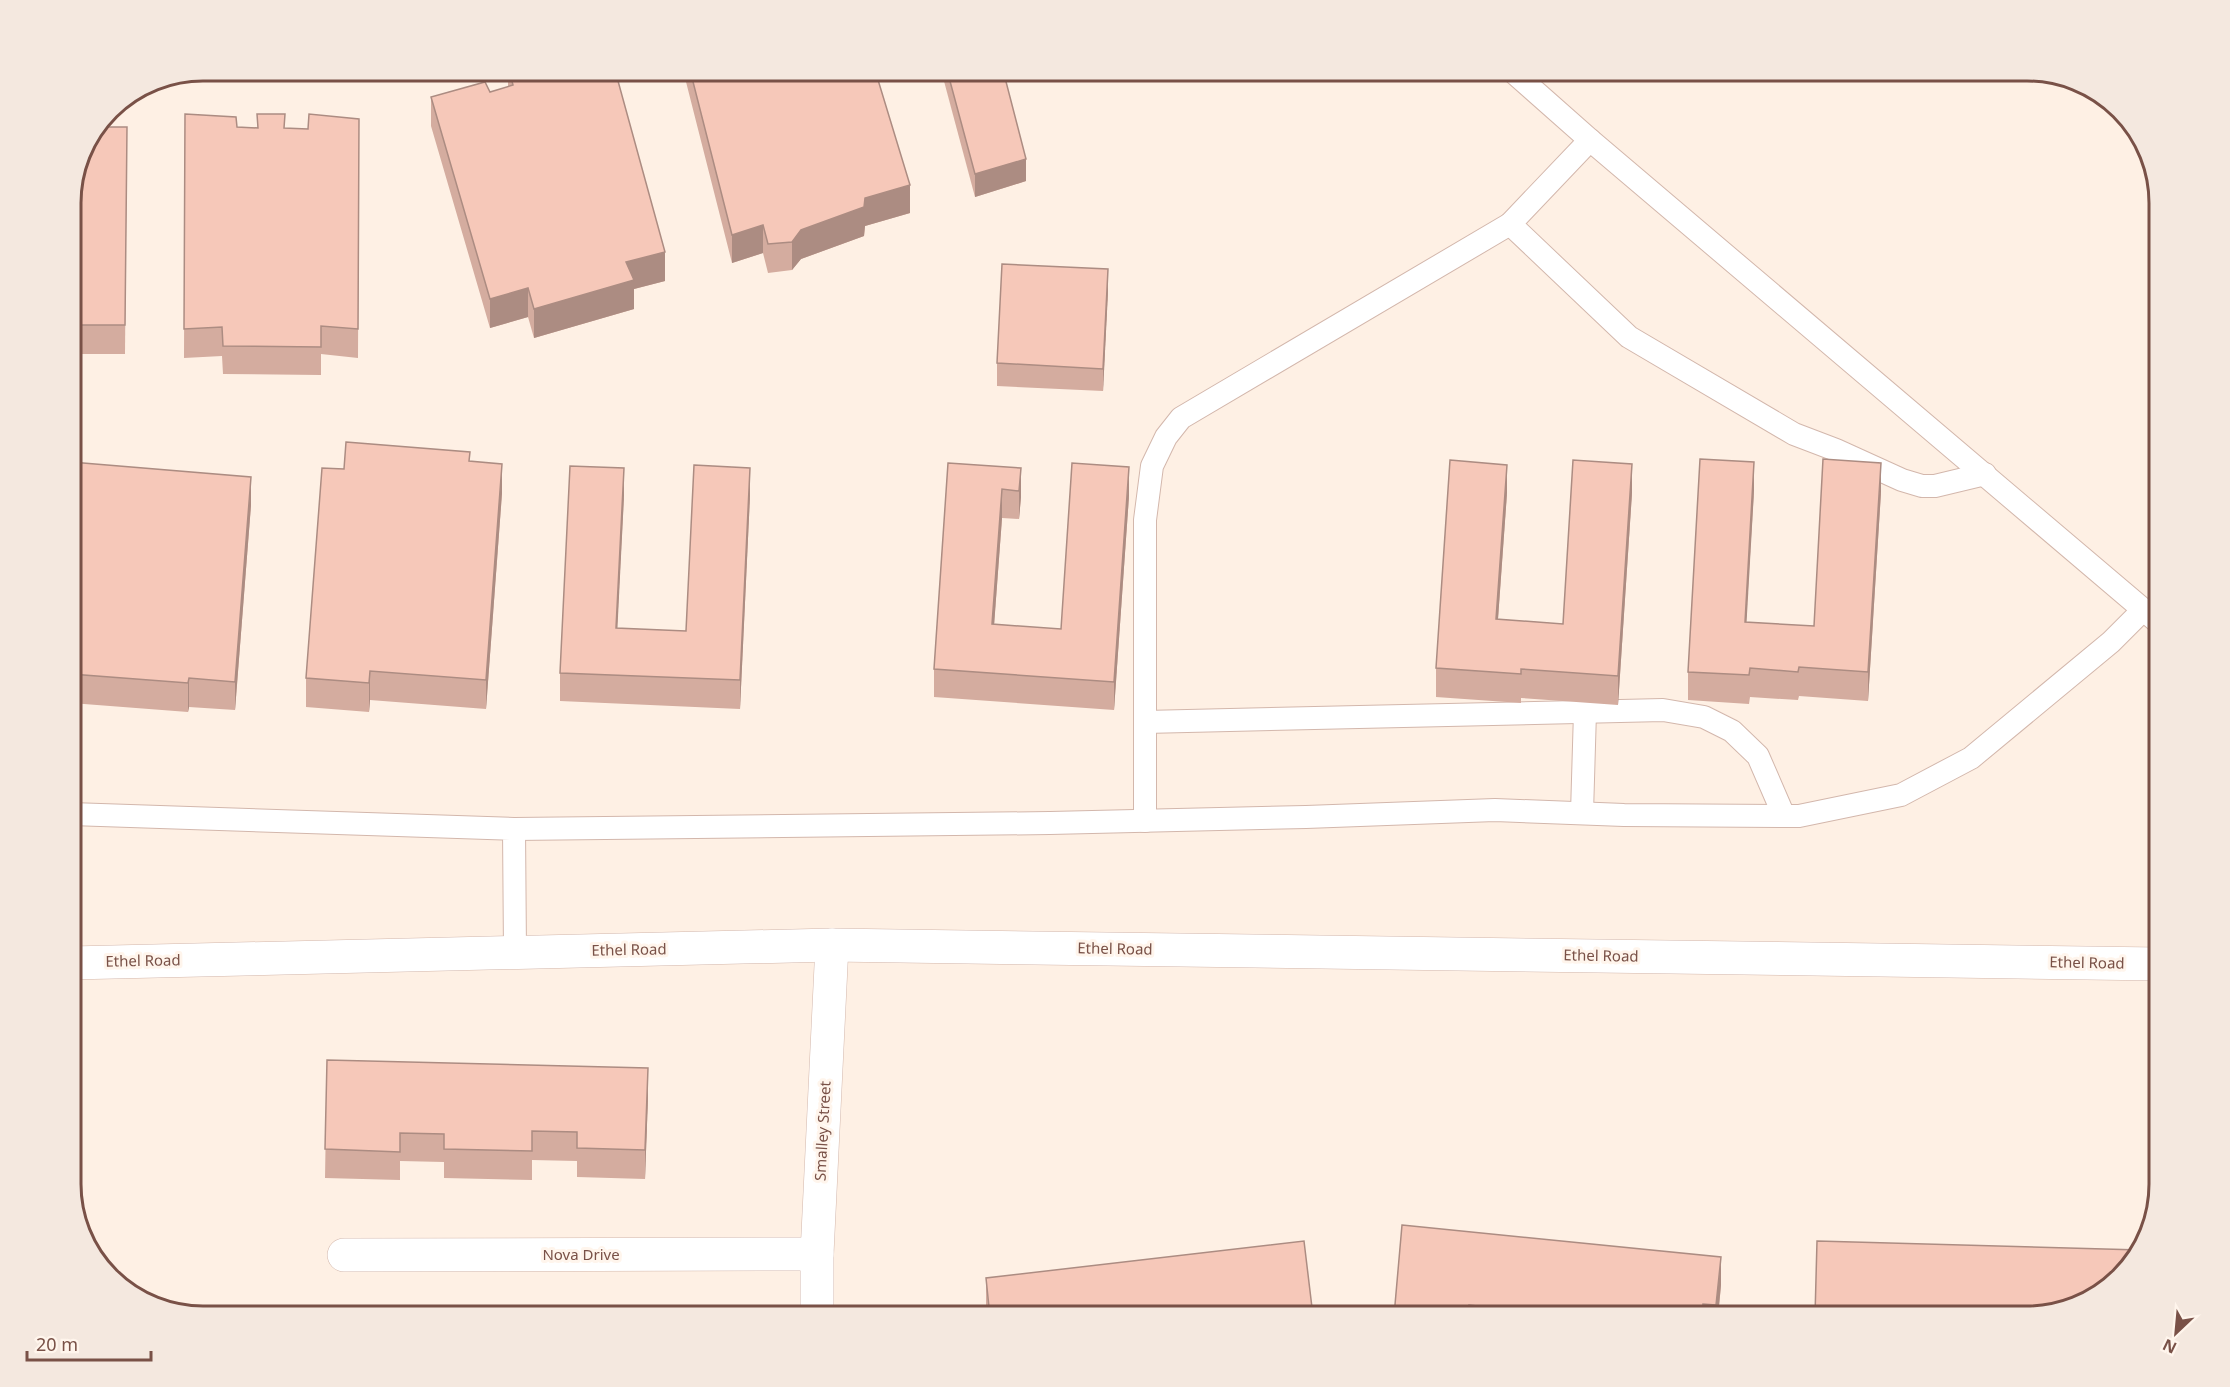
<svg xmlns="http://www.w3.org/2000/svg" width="2230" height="1387" font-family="'Noto Sans',sans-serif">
	<rect width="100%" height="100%" fill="#fef0e4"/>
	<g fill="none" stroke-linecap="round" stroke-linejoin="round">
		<defs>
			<g id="lane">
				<polyline points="1512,71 1590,140 2159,623"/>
				<polyline points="1590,140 1510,224 1629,337 1794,434 1836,450 1902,480 1922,486 1935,486 1985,474"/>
				<polyline points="1145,722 1663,710 1704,717 1732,731 1758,756 1784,816"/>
				<polyline points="1582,813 1585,712"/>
				<polyline points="71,814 514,829 515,952"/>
				<polyline points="1145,821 1145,520 1152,466 1166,437 1181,418 1510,224"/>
				<polyline points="514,829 1050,823 1306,817 1495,810 1624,815 1799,816 1901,795 1971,758 2111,642 2143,610"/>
			</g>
			<g id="street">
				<polyline points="71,963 832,945 2159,964"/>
				<polyline points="344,1255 817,1254"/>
				<polyline points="817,1316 817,1254 832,945"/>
			</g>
		</defs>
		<use href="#lane" stroke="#d3b7ac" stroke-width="24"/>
		<use href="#street" stroke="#d3b7ac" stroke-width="34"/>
		<use href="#lane" stroke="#fff" stroke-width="22"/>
		<use href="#street" stroke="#fff" stroke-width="33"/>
	</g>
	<g fill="#d4ac9f">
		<polygon points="508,70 537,81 556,79 556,70 615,70 665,281 634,289 634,309 534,338 528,317 490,328 431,126 431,97 490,92 508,87"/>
		<polygon points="683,70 875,70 910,213 865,226 864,236 801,259 792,270 768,273 763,253 732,263"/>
		<polygon points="941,70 1003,70 1026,181 975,197"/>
		<polygon points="185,114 237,127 308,129 359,119 358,358 321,354 321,375 223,374 222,356 184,358"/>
		<polygon points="127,127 125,354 71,354 71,195"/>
		<polygon points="1108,291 1103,391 997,386 997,363"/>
		<polygon points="71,462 251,505 235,710 189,707 188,712 71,703"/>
		<polygon points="470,462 502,493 486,709 370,700 369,712 306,707 306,678 344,469"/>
		<polygon points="948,463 1021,468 1021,497 1019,519 1002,518 994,625 1061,629 1129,496 1114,710 934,697 934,669"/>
		<polygon points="1754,491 1746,622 1814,626 1881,492 1868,701 1799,696 1798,700 1750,697 1749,704 1688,700 1688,672"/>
		<polygon points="1507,493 1498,619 1563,624 1632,493 1618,705 1521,698 1521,703 1436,697 1436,668"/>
		<polygon points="624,496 617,628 686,631 750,496 740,709 560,701 560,673"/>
		<polygon points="327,1060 648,1097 645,1179 577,1177 577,1161 532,1160 532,1180 444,1178 444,1162 400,1161 400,1180 325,1178"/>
		<polygon points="1402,1225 1721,1285 1718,1316 1394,1316"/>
		<polygon points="986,1278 1313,1316 987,1317 986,1307"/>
		<polygon points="2093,1299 2027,1316 1815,1316"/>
	</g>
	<g fill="#ac8c82">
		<polygon points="1026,159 1026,181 975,197 975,174"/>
		<polygon points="910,185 910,213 865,226 864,236 801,259 792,270 792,242 801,230 865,198"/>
		<polygon points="763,225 763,253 732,263 732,235"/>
		<polygon points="665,252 665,281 634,289 634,309 534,338 534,309 626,262"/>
		<polygon points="1108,269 1108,291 1103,391 1103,369"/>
		<polygon points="528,288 528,317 490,328 490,299"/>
		<polygon points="1754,462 1754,491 1745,650 1745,622"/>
		<polygon points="1881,463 1881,492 1868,701 1868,672"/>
		<polygon points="502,464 502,493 486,709 486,680"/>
		<polygon points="1632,464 1632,493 1618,705 1618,676"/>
		<polygon points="1507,465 1507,493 1496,647 1496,619"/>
		<polygon points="1129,467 1129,496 1114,710 1114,682"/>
		<polygon points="624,468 624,496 616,657 616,628"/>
		<polygon points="750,468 750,496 740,709 740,680"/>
		<polygon points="1021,468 1021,497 1019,519 1019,491"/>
		<polygon points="251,477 251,505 235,710 235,682"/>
		<polygon points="1002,489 1002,518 992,653 992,624"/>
		<polygon points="370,671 370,700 369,712 369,683"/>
		<polygon points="189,678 189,707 188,712 188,683"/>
		<polygon points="648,1068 648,1097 645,1179 645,1150"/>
		<polygon points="1721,1257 1721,1285 1718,1316 1716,1316 1716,1305"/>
	</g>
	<g fill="#f6c8b9" stroke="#ac8c82" stroke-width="1.5">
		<polygon points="509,70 534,70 537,81 559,78 558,70 615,70 665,252 626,262 634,280 534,309 528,288 490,299 431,97 485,82 490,92 513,85"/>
		<polygon points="690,70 875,70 910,185 865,198 864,207 801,230 792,242 768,244 763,225 732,235"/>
		<polygon points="947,70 1003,70 1026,159 975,174"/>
		<polygon points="185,114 236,117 237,127 258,128 257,114 285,114 284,128 308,129 309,114 359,119 358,329 321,326 321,347 223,346 222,327 184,329"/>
		<polygon points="98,127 127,127 125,325 71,325 71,195 81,152"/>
		<polygon points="1002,264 1108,269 1103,369 997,363"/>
		<polygon points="346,442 470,452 469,461 502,464 486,680 370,671 369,683 306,678 322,468 344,469"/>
		<polygon points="1700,459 1754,462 1745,622 1814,626 1823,459 1881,463 1868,672 1799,667 1798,672 1750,668 1749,675 1688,672"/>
		<polygon points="1450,460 1507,465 1496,619 1563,624 1573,460 1632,464 1618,676 1521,669 1521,674 1436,668"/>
		<polygon points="71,462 251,477 235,682 189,678 188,683 71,674"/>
		<polygon points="948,463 1021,468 1019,491 1002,489 992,624 1061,629 1072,463 1129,467 1114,682 934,669"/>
		<polygon points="694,465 750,468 740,680 560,673 570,466 624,468 616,628 686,631"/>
		<polygon points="327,1060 648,1068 645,1150 577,1148 577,1132 532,1131 532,1151 444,1149 444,1134 400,1133 400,1152 325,1149"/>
		<polygon points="1402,1225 1721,1257 1716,1305 1703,1304 1702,1316 1649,1316 1649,1314 1603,1309 1603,1316 1513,1316 1514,1310 1469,1305 1468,1316 1394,1316"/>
		<polygon points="1304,1241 1313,1316 1243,1316 1243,1314 1219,1316 990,1317 986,1278"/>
		<polygon points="1817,1241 2140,1250 2140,1252 2093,1299 2053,1309 2026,1308 2026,1316 1815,1316"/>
	</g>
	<g text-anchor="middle" stroke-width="6" stroke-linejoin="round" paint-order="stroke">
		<g font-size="15" fill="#795147" stroke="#fff5ec">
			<text transform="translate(1115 949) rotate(1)" y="5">Ethel Road</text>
			<text transform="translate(629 950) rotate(-1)" y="5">Ethel Road</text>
			<text transform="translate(1601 956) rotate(1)" y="5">Ethel Road</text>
			<text transform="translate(143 961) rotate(-1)" y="5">Ethel Road</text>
			<text transform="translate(2087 963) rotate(1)" y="5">Ethel Road</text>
			<text transform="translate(823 1131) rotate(-87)" y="5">Smalley Street</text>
			<text x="581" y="1260">Nova Drive</text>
		</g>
	</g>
	<path d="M0 0H2230V1387H0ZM203 81H2027A122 122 0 0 1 2149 203V1184A122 122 0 0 1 2027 1306H203A122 122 0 0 1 81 1184V203A122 122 0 0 1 203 81Z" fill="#f4e8df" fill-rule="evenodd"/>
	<path fill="none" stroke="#795147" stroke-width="3" d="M203 81H2027A122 122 0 0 1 2149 203V1184A122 122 0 0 1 2027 1306H203A122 122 0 0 1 81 1184V203A122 122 0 0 1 203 81Z"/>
	<g transform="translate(2176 1333) rotate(206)" stroke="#fff5ec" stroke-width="4.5" paint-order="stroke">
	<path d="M0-4.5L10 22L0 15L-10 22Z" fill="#795147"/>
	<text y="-9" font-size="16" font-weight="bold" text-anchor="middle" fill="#795147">N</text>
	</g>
	<path d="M27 1351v9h124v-9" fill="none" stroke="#795147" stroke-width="3"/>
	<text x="36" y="1351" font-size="18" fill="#795147" stroke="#fff5ec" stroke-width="4.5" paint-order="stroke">20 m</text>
</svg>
